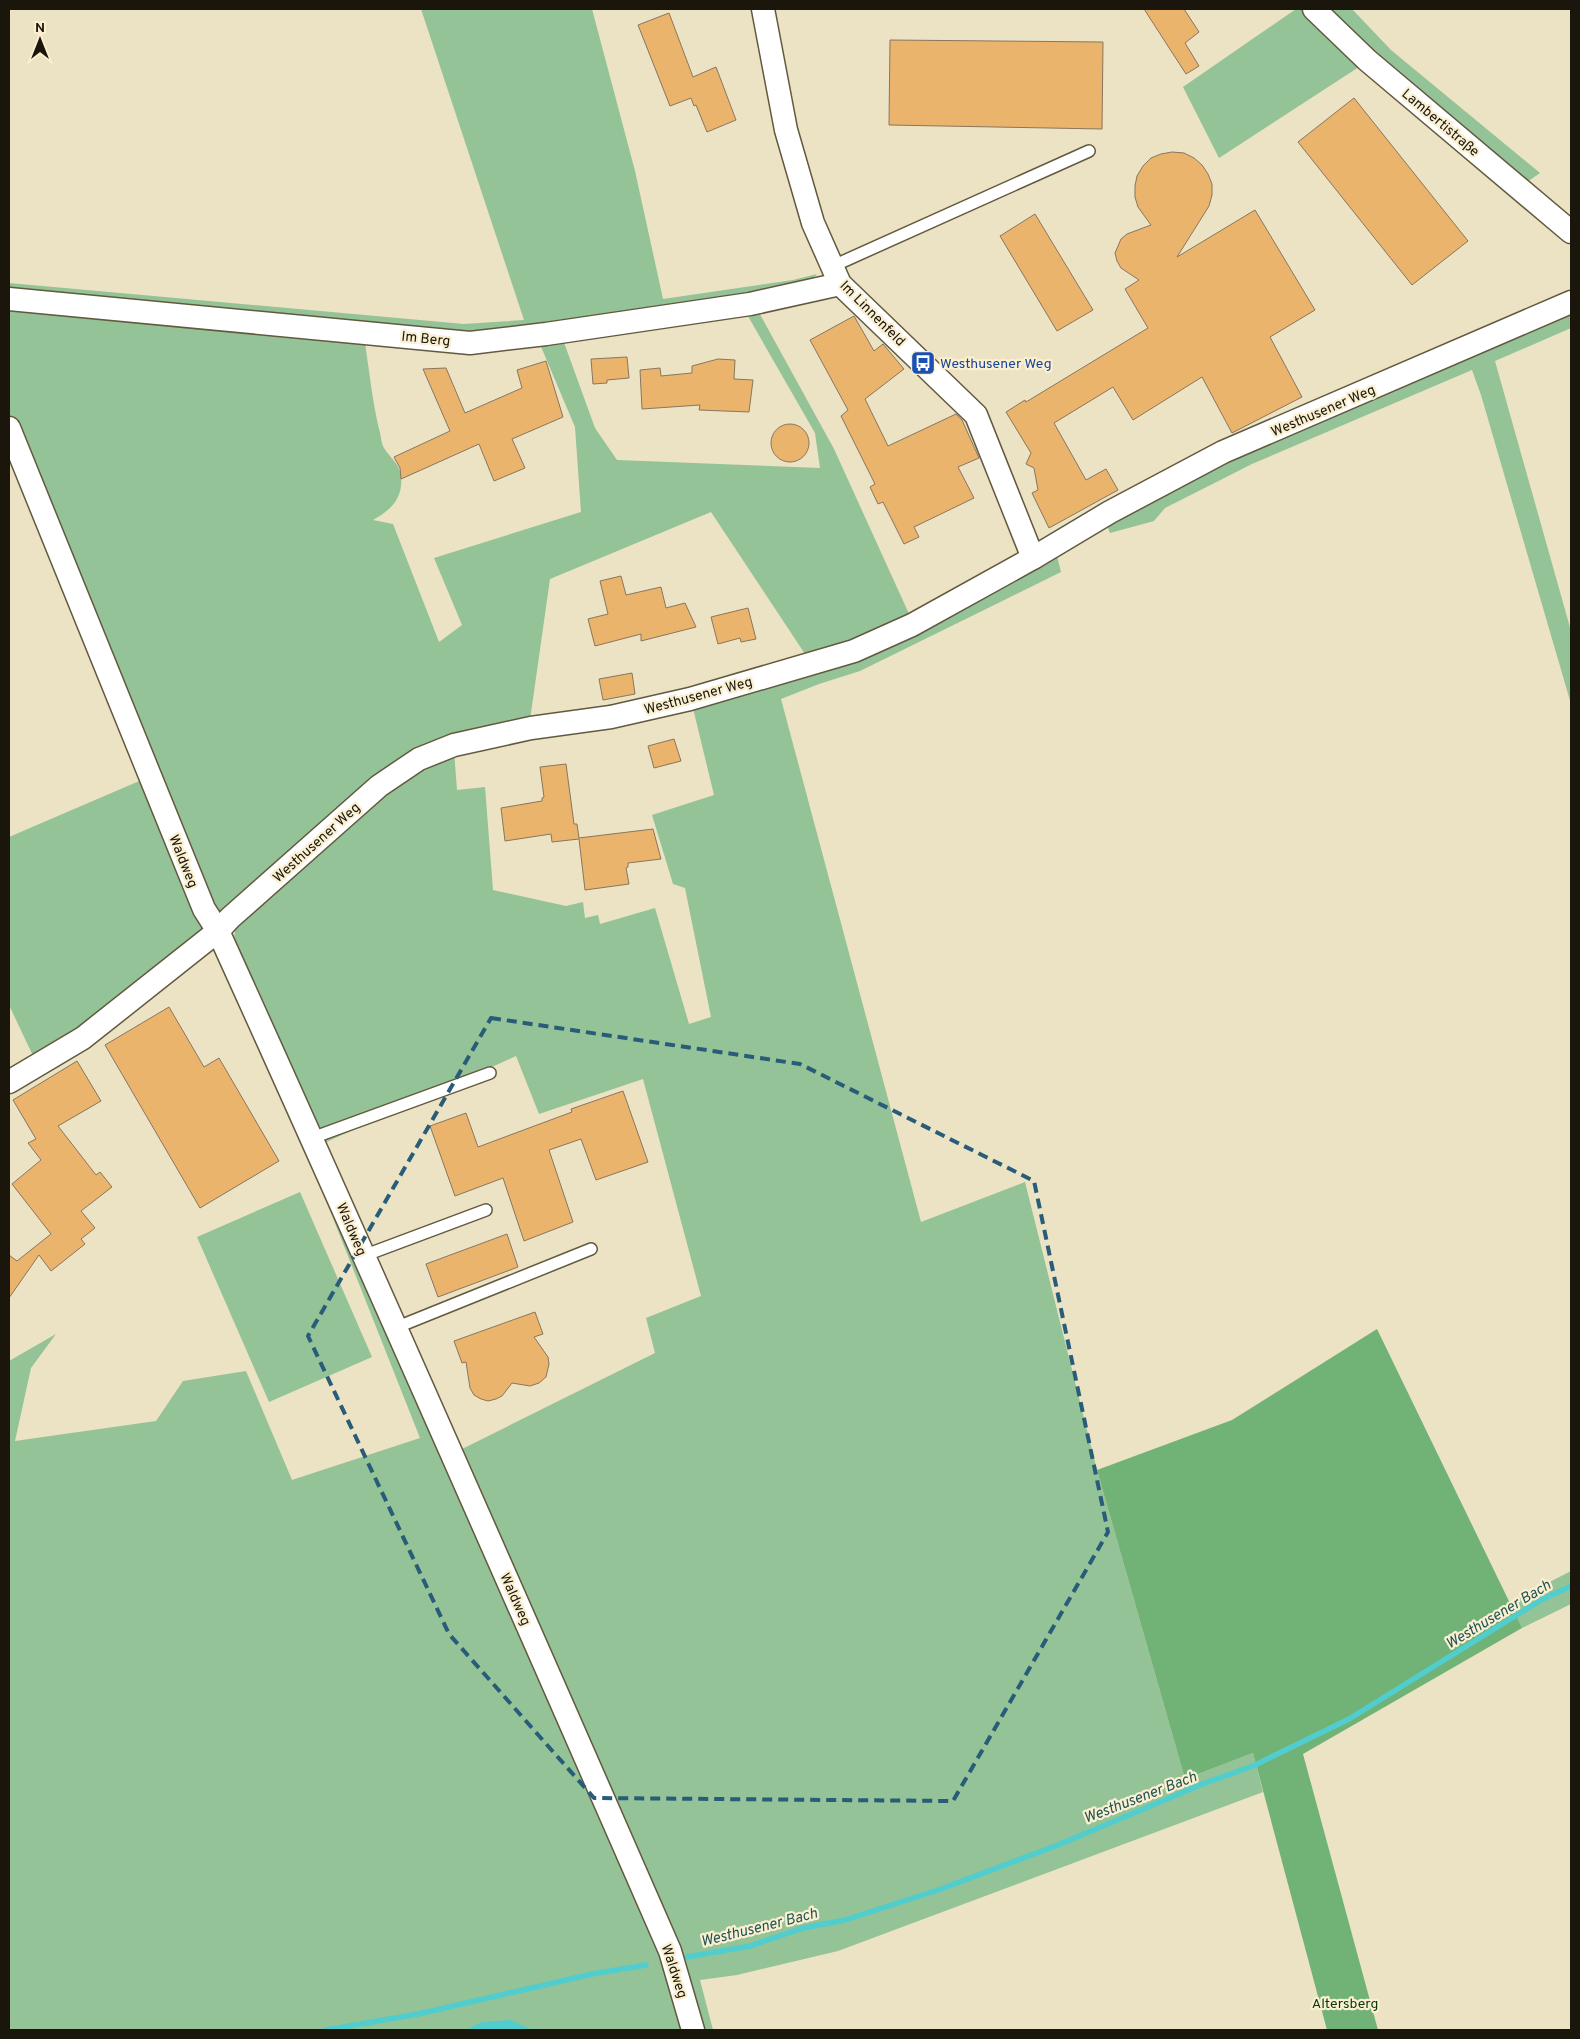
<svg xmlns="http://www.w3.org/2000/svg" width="1580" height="2039" font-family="Overpass,sans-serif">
	<rect width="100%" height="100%" fill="#ece2c4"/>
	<g fill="#93c396">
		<polygon points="421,9 592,9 635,171 663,299 793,280 817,274 809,283 796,287 472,337 9,293 9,283 464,324 524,320"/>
		<polygon points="1296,9 1301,9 1362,65 1219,158 1183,87"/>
		<polygon points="1329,9 1352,9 1391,50 1540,173 1527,182 1384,62"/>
		<path d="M9 302 364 337C369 368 372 399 379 429 381 435 381 443 384 448 393 462 403 465 401 486 399 503 387 512 373 520L393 524 439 642 462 625 434 558 581 512 575 427 539 342 562 337 595 428 617 460 820 468 815 433 745 311 757 309 834 449 910 616 852 643 807 657 711 512 550 579 530 720 452 739 218 915 9 418Z"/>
		<polygon points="1571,312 1571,328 1495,361 1571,631 1571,704 1481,395 1472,370 1252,464 1165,508 1154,521 1110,533 1108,528 1118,517 1226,460"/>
		<polygon points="1057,556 1061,572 860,671 819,684 781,699 921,1222 1025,1182 1097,1470 1185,1779 1253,1753 1263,1792 838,1951 737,1975 700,1980 713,2030 701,2030 460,1450 655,1353 646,1318 701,1296 643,1079 539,1114 516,1056 322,1144 236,954 234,938 236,924 384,790 454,751 457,790 485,787 493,890 566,906 583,902 585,918 598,915 600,924 655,908 689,1024 711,1017 685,888 673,884 652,815 714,795 692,704 819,669"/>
		<polygon points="144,779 205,930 201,938 35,1060 9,1005 9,837"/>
		<polygon points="308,1155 664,1947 689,2030 9,2030 9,1361 56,1334 31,1368 15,1441 156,1421 183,1381 246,1371 292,1480 420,1438"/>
		<polygon points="300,1192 372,1357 269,1402 197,1237"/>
		<polygon points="1571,1571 1571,1604 1522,1628 1509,1603"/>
	</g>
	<polygon fill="#71b277" points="1377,1329 1522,1628 1303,1754 1378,2030 1327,2030 1253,1753 1185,1779 1097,1470 1232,1420"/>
	<polygon fill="#51cdce" points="511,2020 532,2030 466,2030 482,2022"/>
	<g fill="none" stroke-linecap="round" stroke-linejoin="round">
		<g stroke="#51cdce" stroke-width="5.5">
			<polyline points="687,1957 750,1946 803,1928 845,1920 941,1889 1058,1845 1205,1783 1253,1766 1349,1719 1541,1600 1571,1586"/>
			<polyline points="326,2030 418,2014 592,1974 646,1965"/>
		</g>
	</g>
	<g fill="#eab46d" stroke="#88765f">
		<polygon points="1144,9 1184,9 1199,32 1185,43 1199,66 1186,74"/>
		<polygon points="669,13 693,77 716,67 736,120 707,132 696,105 694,106 691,98 670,106 638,25"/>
		<polygon points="890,40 1103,42 1102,129 889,125"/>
		<polygon points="1354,98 1468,241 1412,285 1298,142"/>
		<polygon points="1172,152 1184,153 1194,158 1202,165 1208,174 1212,184 1212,195 1209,206 1177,257 1255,210 1315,310 1270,337 1302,397 1232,433 1202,377 1133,420 1113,387 1054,423 1086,480 1106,469 1118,490 1049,528 1032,493 1038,490 1034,468 1026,464 1031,453 1006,412 1025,400 1026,402 1148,328 1125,289 1139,280 1121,268 1117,261 1115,253 1121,239 1127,234 1151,225 1138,207 1135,197 1135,186 1137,176 1143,166 1151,158 1161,154"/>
		<polygon points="1035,214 1093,310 1057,331 1000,236"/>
		<polygon points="854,316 874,351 883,344 904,369 865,399 888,446 956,414 962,420 979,458 958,467 974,498 914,527 919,537 904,544 883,502 878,504 870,487 875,484 841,416 848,410 810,340"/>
		<polygon points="627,357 629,378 607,380 607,383 593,384 591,359"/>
		<polygon points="718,359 735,360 734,379 753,380 749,412 699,410 700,405 642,409 640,370 660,368 661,376 692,373 692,366"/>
		<polygon points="546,361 563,417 512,439 525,468 494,481 479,444 401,479 400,468 394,457 450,431 423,369 446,368 465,413 522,388 517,370"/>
		<circle cx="790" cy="443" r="19"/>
		<polygon points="621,576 626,595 661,587 666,608 685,603 696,627 641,641 641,634 595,646 588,619 608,614 600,581"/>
		<polygon points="748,608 756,639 741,642 740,638 718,644 711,617"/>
		<polygon points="632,673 635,694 603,700 599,679"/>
		<polygon points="674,739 681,761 654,768 648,746"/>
		<polygon points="566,764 574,824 577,824 579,838 653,829 661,859 628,863 628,867 626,868 629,884 585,890 579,839 552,842 551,834 505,841 501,808 542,801 542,798 544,797 540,767"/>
		<polygon points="169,1007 204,1067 219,1058 279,1161 200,1208 105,1045"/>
		<polygon points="77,1061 101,1101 58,1126 96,1175 100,1172 112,1187 81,1211 95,1228 81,1239 85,1244 51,1271 39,1255 9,1298 9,1255 17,1261 51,1234 12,1184 41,1160 28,1143 36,1139 13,1100"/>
		<polygon points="623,1091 648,1162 596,1180 581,1139 549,1150 573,1222 524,1241 503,1178 455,1196 430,1126 466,1113 478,1147 572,1112 571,1109"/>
		<polygon points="507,1234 518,1267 438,1297 426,1264"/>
		<polygon points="535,1312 543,1334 534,1337 548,1357 549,1364 546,1377 539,1383 530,1386 512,1383 502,1396 496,1399 488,1401 481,1399 474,1395 470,1388 466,1362 462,1363 454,1341"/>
	</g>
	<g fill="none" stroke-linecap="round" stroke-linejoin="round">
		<defs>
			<g id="lane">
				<polyline points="833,266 1089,151"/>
				<polyline points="312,1138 490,1073"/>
				<polyline points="363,1256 486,1210"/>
				<polyline points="395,1328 591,1249"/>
			</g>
			<g id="street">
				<polyline points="763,9 786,130 813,223 840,284 976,415 1033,558"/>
				<polyline points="1314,9 1367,60 1571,232"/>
				<polyline points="9,299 470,343 546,334 750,304 840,284"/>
				<path d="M9 428 204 909 218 931C372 1270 521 1610 670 1951L693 2030"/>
				<polyline points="9,1082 83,1038 218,931 230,918 379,786 419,759 454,745 531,728 611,717 690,699 854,651 912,625 1033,558 1110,512 1223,452 1571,302"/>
			</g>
		</defs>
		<use href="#lane" stroke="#62593f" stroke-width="14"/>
		<use href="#street" stroke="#62593f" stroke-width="25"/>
		<use href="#lane" stroke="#fff" stroke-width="11"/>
		<use href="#street" stroke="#fff" stroke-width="22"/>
	</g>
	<path fill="none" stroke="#285c78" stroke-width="4" stroke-dasharray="10 6" stroke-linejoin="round" d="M491 1018 800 1064 1034 1181 1108 1532 953 1801 594 1798 449 1634 308 1336Z"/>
	<defs>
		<symbol id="bus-square" viewBox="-11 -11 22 22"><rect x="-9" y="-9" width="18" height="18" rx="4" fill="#1a4fb4" stroke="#faefd1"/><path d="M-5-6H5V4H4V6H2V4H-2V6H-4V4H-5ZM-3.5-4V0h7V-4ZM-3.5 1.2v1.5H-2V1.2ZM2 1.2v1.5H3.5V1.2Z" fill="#fff"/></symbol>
	</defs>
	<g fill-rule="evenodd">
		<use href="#bus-square" x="909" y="349" width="28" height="28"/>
	</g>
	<g text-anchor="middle" stroke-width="4.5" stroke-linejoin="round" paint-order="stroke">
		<g font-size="14" fill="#1a160c" stroke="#faefd1">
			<text transform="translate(1441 122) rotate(40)" y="5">Lambertistraße</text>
			<text transform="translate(873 313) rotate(45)" y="5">Im Linnenfeld</text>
			<text transform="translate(426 338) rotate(6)" y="5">Im Berg</text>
			<text transform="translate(1323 410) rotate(-23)" y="5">Westhusener Weg</text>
			<text transform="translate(698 695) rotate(-15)" y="5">Westhusener Weg</text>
			<text transform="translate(316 842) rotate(-42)" y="5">Westhusener Weg</text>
			<text transform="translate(184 861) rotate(68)" y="5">Waldweg</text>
			<text transform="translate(352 1229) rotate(67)" y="5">Waldweg</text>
			<text transform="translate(516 1599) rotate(66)" y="5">Waldweg</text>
			<text transform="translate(675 1971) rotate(72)" y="5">Waldweg</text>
		</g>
		<g font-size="14" fill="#164399" stroke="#faefd1" text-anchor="start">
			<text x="940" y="368">Westhusener Weg</text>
		</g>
		<g font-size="14" fill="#063811" stroke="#faefd1">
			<text x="1345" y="2008">Altersberg</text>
		</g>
		<g font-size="15" font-style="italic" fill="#1f5454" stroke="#faefd1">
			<text transform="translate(1498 1614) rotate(-31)" y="5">Westhusener Bach</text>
			<text transform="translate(1140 1797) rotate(-21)" y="5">Westhusener Bach</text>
			<text transform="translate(759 1927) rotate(-14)" y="5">Westhusener Bach</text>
		</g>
	</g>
	<rect width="1580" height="2039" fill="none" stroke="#1a160c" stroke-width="20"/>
	<g transform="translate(40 40)" stroke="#faefd1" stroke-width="4" paint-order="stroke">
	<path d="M0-4L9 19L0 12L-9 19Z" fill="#1a160c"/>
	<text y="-8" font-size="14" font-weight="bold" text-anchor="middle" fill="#1a160c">N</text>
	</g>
</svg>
